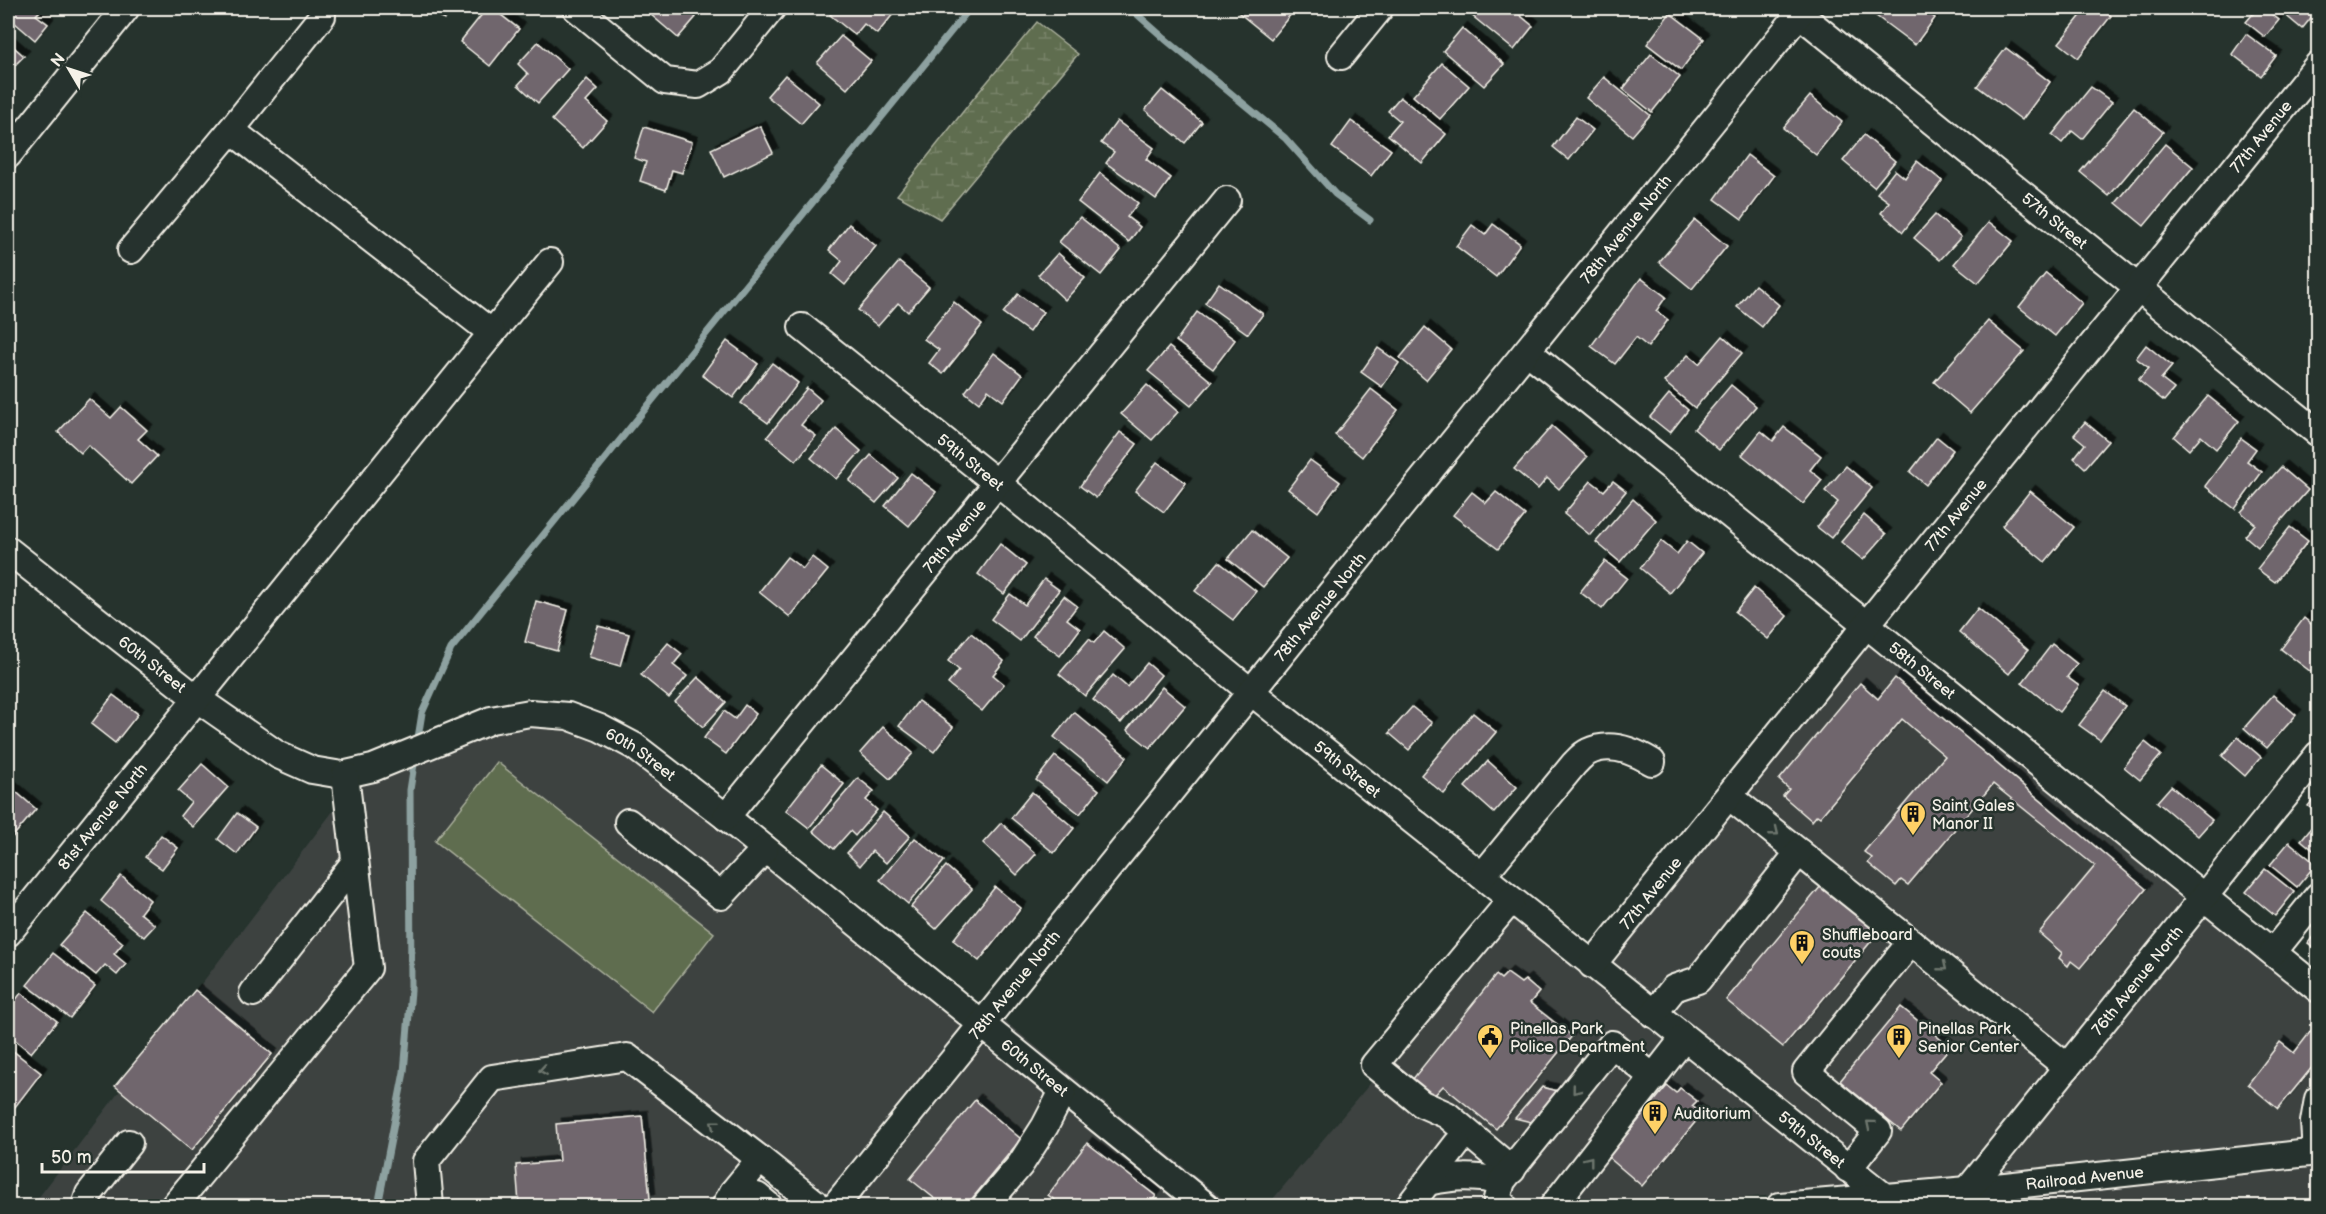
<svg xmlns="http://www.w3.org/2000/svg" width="2326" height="1214" font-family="'Balsamiq Sans',sans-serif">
	<defs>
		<pattern id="wetland-marsh" width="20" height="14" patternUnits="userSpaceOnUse" patternTransform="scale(1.5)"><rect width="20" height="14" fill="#5f6d4f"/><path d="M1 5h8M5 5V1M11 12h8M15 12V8" fill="none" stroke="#778268"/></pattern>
		<filter id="shadow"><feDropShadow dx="5.5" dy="-5.5" stdDeviation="0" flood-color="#0009"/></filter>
	</defs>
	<rect width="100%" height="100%" fill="#26332d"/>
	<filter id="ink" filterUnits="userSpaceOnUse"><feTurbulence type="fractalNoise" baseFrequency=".0167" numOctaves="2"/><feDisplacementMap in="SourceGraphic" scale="12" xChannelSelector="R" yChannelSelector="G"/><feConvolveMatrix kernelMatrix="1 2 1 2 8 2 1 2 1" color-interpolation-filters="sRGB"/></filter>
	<g filter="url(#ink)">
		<g fill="#3c4240">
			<polygon points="1869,642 2187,898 1962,1179 1886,1185 1609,964"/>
			<polygon points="532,725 567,728 596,738 628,755 719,826 965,1026 819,1206 32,1206 353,785 391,776 495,732"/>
			<polygon points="2207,914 2318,1004 2318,1140 1997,1175"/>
			<polygon points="1512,915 1854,1188 1652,1206 1424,1206 1454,1127 1393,1206 1267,1206"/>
			<polygon points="1002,1019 1232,1206 1224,1206 998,1024"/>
			<polygon points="984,1041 1188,1206 851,1206"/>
			<polygon points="2318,1164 2318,1206 1971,1206 1976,1201"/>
		</g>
		<polygon fill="url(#wetland-marsh)" stroke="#aaaf9c" stroke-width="1.5" points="1037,22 1078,54 940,219 897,195 973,99"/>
		<polygon fill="#5f6d4f" stroke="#aaaf9c" stroke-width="1.5" points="497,762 714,933 652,1012 435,841"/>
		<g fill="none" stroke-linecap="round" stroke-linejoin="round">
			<g stroke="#8da1a0" stroke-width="7">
				<polyline points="1130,8 1165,39 1285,138 1335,194 1370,220"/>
				<polyline points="417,744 422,713 451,649 970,8"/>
				<polyline points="378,1206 404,1072 411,991 410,790 415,758"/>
			</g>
		</g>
		<g fill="#70666d" stroke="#f4f1e8" stroke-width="1.5" filter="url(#shadow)">
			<polygon points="8,8 43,8 36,15 48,24 35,40 8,17"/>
			<polygon points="430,8 455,8 444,20"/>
			<polygon points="487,8 492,8 519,29 490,66 460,42"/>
			<polygon points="643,8 685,8 696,17 678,38"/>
			<polygon points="836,8 898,8 877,34 864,24 855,35 830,15"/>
			<polygon points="1241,8 1293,8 1295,9 1271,39 1238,12"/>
			<polygon points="1477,8 1511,8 1533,26 1514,50 1471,15"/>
			<polygon points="1870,8 1921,8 1935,18 1915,45 1868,10"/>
			<polygon points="2087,8 2100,8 2111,16 2078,58 2059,43"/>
			<polygon points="2258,8 2263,8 2279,20 2265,37 2246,22"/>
			<polygon points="2277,8 2318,8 2318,9 2302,29"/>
			<polygon points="1670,13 1704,39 1681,70 1647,44"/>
			<polygon points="1462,28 1504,64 1484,86 1443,51"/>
			<polygon points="2246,34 2276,56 2261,76 2232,54"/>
			<polygon points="841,36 871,61 847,89 817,63"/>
			<polygon points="8,42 24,56 13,67 8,63"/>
			<polygon points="538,42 568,69 538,103 518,85 528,74 518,64"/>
			<polygon points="2006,48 2050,82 2022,120 1977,86"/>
			<polygon points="1651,54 1680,77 1652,112 1623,89"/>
			<polygon points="1442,63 1469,86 1440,119 1413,96"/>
			<polygon points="785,75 819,103 801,124 767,96"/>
			<polygon points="1604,77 1650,115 1632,136 1586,98"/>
			<polygon points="587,79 598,89 586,102 607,121 583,148 552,120"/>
			<polygon points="2091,87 2112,102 2082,139 2072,131 2062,143 2052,135"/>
			<polygon points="1162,90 1202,122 1185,143 1145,110"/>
			<polygon points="1810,96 1842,122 1816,155 1783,128"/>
			<polygon points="1400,97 1446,134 1422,163 1388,135 1400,121 1388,111"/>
			<polygon points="2134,108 2163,132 2109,196 2080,172"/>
			<polygon points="1576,117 1593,130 1569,160 1553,147"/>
			<polygon points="1117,121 1154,148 1146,159 1171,178 1156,199 1106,163 1114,152 1101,143"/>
			<polygon points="1351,121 1391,150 1371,176 1332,147"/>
			<polygon points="760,126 773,153 724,177 711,149"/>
			<polygon points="644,127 692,142 682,173 672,170 666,190 640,181 646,162 634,158"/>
			<polygon points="1864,135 1895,161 1874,187 1843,161"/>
			<polygon points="2165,144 2193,167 2144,226 2116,203"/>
			<polygon points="1747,155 1774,176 1742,219 1715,199"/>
			<polygon points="1917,161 1942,181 1903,232 1881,213 1889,202 1877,193 1895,170 1905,178"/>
			<polygon points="1100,173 1138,203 1127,217 1140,227 1129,242 1078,202"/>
			<polygon points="1935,215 1961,237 1940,260 1914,238"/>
			<polygon points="1080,217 1121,250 1101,275 1059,242"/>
			<polygon points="1695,220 1727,246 1692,289 1659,262"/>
			<polygon points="1989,222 2013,241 1978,283 1954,264"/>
			<polygon points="849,224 876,246 845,285 832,274 842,261 829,250"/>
			<polygon points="1493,224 1520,244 1496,277 1456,246 1472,225 1485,235"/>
			<polygon points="1058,253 1085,278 1065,300 1038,275"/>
			<polygon points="899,262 929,287 908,312 898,303 878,326 858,310"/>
			<polygon points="2046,273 2082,303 2055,336 2019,307"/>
			<polygon points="1641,278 1666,297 1656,311 1668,320 1648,347 1636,337 1615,364 1591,346"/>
			<polygon points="1219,283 1263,314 1248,334 1205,303"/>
			<polygon points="1755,285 1779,305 1762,327 1737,307"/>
			<polygon points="1018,294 1043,312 1029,332 1003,313"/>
			<polygon points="954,302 982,325 943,374 929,363 939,350 924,339"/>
			<polygon points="1197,312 1235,340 1213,369 1176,341"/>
			<polygon points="1988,321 2024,351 1970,413 1934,382"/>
			<polygon points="1425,327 1451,349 1426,380 1400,358"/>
			<polygon points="1723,336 1742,353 1695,408 1664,382 1688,355 1699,364"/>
			<polygon points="727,341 758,364 733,398 702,375"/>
			<polygon points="2146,345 2172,366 2161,379 2174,389 2164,401 2138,380 2149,368 2136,358"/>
			<polygon points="1169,347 1212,382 1191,406 1148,371"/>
			<polygon points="1378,348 1399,363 1382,387 1361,372"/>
			<polygon points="994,353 1022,375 1003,401 988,390 979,403 965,392"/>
			<polygon points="772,363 798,383 768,423 741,403"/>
			<polygon points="1147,385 1178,412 1152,440 1121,414"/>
			<polygon points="1731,385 1756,406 1719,450 1694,429"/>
			<polygon points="807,388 821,400 801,425 816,436 796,461 767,437"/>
			<polygon points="1371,389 1398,410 1362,457 1335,435"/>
			<polygon points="1669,394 1688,410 1670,433 1650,417"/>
			<polygon points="2208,396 2239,421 2216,449 2201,436 2189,450 2174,437"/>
			<polygon points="89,399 111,418 121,407 147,430 138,439 157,456 131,484 88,445 81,453 58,432"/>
			<polygon points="2085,422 2108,441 2085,468 2074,458 2085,444 2074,435"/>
			<polygon points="1552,426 1587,457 1559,489 1547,478 1538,489 1514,469"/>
			<polygon points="1784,427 1821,456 1810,470 1822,480 1803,504 1742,455 1761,431 1773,441"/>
			<polygon points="836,429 861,451 836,479 811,458"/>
			<polygon points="1120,432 1137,444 1096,498 1080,486"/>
			<polygon points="1937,437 1953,450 1926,485 1910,472"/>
			<polygon points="2241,438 2256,449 2247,461 2262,472 2235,509 2205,486"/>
			<polygon points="871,455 898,478 876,503 849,481"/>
			<polygon points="1310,460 1340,482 1318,512 1288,489"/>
			<polygon points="1157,462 1186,483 1164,512 1135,491"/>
			<polygon points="1846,466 1872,488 1831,538 1817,527 1838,502 1825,491"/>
			<polygon points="2281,467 2308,490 2258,547 2245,536 2255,524 2241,512"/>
			<polygon points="911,473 936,492 909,526 885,506"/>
			<polygon points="1591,481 1604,491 1613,481 1626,491 1590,535 1564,514"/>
			<polygon points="2030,491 2074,527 2045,562 2002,526"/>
			<polygon points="1472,492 1486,503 1496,492 1525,515 1498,549 1453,515"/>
			<polygon points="1633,499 1656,520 1620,562 1596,542"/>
			<polygon points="1864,515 1886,534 1863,560 1841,542"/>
			<polygon points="2290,527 2308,541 2275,582 2257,569"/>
			<polygon points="1252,530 1287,558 1263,587 1228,559"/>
			<polygon points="1661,541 1677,554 1687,541 1702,553 1670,593 1640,568"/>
			<polygon points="1000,544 1026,565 1004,594 978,574"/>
			<polygon points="787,557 803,569 812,557 828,570 790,617 759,592"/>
			<polygon points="1605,561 1627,578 1602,609 1580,592"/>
			<polygon points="1219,562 1256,591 1233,620 1195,591"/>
			<polygon points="1044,579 1059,590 1020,641 991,619 1010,594 1025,605"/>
			<polygon points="1754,588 1787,616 1768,639 1735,612"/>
			<polygon points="1064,596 1077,606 1067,619 1080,629 1060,656 1033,636"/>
			<polygon points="536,601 568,610 557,651 525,642"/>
			<polygon points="1978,608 2028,650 2009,674 1959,632"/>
			<polygon points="2304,618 2318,630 2318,670 2315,675 2281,649"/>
			<polygon points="598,626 629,634 620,666 589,657"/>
			<polygon points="1104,631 1125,649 1085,696 1059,674 1089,639 1094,643"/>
			<polygon points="971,633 1004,661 993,675 1004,684 982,711 948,684 959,670 948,661"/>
			<polygon points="668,643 682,654 673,665 687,676 669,698 641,675"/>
			<polygon points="2052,644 2077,664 2067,677 2079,686 2059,712 2022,683"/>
			<polygon points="1147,663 1161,675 1121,723 1093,700 1113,675 1127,687"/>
			<polygon points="698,677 726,702 703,727 675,702"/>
			<polygon points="1895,678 2146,889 2080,968 2071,961 2068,966 2059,958 2062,953 2039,933 2095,866 1993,784 1908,885 1901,880 1896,886 1868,863 1872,858 1864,852 1945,756 1902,719 1820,817 1817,815 1812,821 1783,796 1789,789 1779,780 1860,683 1878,699"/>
			<polygon points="1162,687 1185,706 1150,748 1127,730"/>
			<polygon points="2105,691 2125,706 2100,740 2079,725"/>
			<polygon points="113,695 138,714 115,743 91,724"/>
			<polygon points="2273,695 2296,715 2267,748 2244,728"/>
			<polygon points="918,701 953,727 934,752 899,726"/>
			<polygon points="745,705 756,714 726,754 704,738 724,711 735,719"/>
			<polygon points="1412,707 1432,723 1409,750 1389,733"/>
			<polygon points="1074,712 1127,757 1108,781 1054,737"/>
			<polygon points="1473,713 1496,732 1444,794 1421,775"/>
			<polygon points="883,727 913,753 890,779 860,753"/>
			<polygon points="2238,737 2261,757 2245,776 2222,756"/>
			<polygon points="2145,742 2161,755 2140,780 2124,767"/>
			<polygon points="1055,756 1099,790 1080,814 1036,780"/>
			<polygon points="1488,761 1517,787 1494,813 1465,787"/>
			<polygon points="202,764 228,787 193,827 180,816 191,802 178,791"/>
			<polygon points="821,765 844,784 809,828 786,810"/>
			<polygon points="858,778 874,791 866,800 877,810 855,836 850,831 834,849 813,831"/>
			<polygon points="8,785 36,809 10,840 8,838"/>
			<polygon points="2171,786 2212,820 2198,836 2157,802"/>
			<polygon points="1032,792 1074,828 1054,853 1011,818"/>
			<polygon points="2318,794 2318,814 2308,806"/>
			<polygon points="883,812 910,836 886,863 872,851 860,866 847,853"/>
			<polygon points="237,813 256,827 237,854 218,839"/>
			<polygon points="2318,819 2318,854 2301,840"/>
			<polygon points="1001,823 1036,854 1017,875 983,843"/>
			<polygon points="161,835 178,848 162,869 145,857"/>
			<polygon points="915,838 944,861 908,904 880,880"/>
			<polygon points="2289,842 2316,864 2297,887 2270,865"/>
			<polygon points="946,866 972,889 936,929 911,907"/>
			<polygon points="2265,869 2294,892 2275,916 2246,892"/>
			<polygon points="121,876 150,900 140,913 155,925 144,937 101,901"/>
			<polygon points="1821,886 1878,933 1783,1047 1726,1000"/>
			<polygon points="995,887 1021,908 979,961 953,940"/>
			<polygon points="87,913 123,943 114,954 126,964 117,975 105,965 96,975 59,945"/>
			<polygon points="2318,930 2318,951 2308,943"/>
			<polygon points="53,953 95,986 70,1018 27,985"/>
			<polygon points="1507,973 1521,983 1525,980 1539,992 1530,1003 1572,1036 1496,1129 1443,1086 1429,1101 1408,1085 1496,975 1501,979"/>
			<polygon points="195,990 272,1054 192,1150 115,1086"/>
			<polygon points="21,993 57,1021 31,1053 8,1034 8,1010"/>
			<polygon points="1901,1007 1950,1047 1929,1072 1941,1082 1901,1131 1840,1081"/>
			<polygon points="2318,1022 2318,1060 2278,1109 2248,1084 2280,1042 2294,1053"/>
			<polygon points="8,1047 41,1073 15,1107 8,1101"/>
			<polygon points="1667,1086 1676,1093 1680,1088 1697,1101 1692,1106 1702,1114 1642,1186 1608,1157"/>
			<polygon points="1542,1087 1562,1092 1535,1123 1515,1118"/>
			<polygon points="975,1100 1021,1139 966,1206 944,1206 910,1179"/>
			<polygon points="642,1116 650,1199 638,1201 639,1206 512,1206 519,1204 516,1165 559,1161 556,1124"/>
			<polygon points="1087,1143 1156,1196 1148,1206 1063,1206 1048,1195"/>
		</g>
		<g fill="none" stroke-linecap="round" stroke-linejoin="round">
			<defs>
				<g id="minor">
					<polyline points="576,8 665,81 698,85 721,71 772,8"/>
					<path id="s1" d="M1792 8 2318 433"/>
					<polyline points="1341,56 1380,8"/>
					<polyline points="231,130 322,16"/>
					<polyline points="8,155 126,8"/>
					<path id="s2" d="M802 327 996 482 1250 691 1896 1206"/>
					<polyline points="492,333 550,262"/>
					<path id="s3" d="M1527 351 2318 989"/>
					<path id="s4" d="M8 550 196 698 278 755 312 770 342 775 373 768 491 720 530 713 568 716 600 728 634 746 726 817 1206 1206"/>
					<polyline points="1729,796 2067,1067"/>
					<path id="s5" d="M726 817 1227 200"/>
					<polyline points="628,822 721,896 765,849"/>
					<path d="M1482 876 1574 764C1578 760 1583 754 1588 752 1610 741 1634 751 1652 762"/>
					<polyline points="1511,900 1374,1065 1422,1104 1447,1115 1512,1170"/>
					<path id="s6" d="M8 933 492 333 231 130 131 250"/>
					<polyline points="2273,952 2318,896"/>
					<path id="s7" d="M1592 965 2318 65"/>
					<polyline points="253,993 355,862"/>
					<polyline points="1653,1014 1674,988 1698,980 1799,852"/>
					<polyline points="2316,1152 2314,1122 2318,1099"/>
					<polyline points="1848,1169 1878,1131 1806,1072 1911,942"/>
					<path d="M1427 1182C1458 1176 1471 1176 1502 1181"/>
					<polyline points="733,1192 757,1196 769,1206"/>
					<polyline points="986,1205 1020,1165 1045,1126 1063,1091"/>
					<polyline points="85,1206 89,1194 129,1143"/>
					<polyline points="174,1206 368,968 345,775"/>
					<polyline points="430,1206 426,1161 492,1078 627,1057 760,1159"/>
					<polyline points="725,1206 733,1192 760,1159 819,1206"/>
					<path id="s8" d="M835 1206 1804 8"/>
					<polyline points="1409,1206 1457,1144"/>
					<polyline points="1504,1206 1497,1199 1502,1181 1612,1044 1654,1078"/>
					<polyline points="1553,1206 1684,1038"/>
					<path id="s9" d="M1780 1206 1968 1190 2318 1152"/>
					<path id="s10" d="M1955 1206 2318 755"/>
				</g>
			</defs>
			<use href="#minor" stroke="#f4f1e8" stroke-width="30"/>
			<use href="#minor" stroke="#26332d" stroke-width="26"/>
		</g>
		<defs><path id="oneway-chevron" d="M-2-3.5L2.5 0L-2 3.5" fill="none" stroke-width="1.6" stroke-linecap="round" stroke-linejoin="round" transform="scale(1.5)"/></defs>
		<g stroke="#6e766e">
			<use href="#oneway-chevron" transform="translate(1775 832) rotate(39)"/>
			<use href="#oneway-chevron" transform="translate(1943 967) rotate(39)"/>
			<use href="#oneway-chevron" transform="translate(543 1070) rotate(171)"/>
			<use href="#oneway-chevron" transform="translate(1576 1090) rotate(129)"/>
			<use href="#oneway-chevron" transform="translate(714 1124) rotate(-142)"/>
			<use href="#oneway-chevron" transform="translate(1870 1124) rotate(-140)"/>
			<use href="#oneway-chevron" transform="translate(1589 1160) rotate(-52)"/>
		</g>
	</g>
	<defs>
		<symbol id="building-pin" viewBox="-11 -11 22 30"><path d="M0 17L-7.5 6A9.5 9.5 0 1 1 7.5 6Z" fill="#ffd166" stroke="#26332d"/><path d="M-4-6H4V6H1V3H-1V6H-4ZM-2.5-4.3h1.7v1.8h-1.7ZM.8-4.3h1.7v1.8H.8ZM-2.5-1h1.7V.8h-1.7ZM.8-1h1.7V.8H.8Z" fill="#111"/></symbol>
		<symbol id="civic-pin" viewBox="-11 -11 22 30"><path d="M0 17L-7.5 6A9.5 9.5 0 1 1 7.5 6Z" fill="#ffd166" stroke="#26332d"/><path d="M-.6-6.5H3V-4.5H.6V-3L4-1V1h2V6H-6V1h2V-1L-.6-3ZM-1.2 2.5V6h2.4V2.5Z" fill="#111"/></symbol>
	</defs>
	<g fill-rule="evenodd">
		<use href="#building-pin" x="1898" y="799" width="30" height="40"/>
		<use href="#building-pin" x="1787" y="928" width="30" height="40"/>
		<use href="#civic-pin" x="1475" y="1022" width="30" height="40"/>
		<use href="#building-pin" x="1884" y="1022" width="30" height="40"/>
		<use href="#building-pin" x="1640" y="1098" width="30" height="40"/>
	</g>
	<g text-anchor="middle" stroke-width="5" stroke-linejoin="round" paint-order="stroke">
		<g font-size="16" fill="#f4f1e8" stroke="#26332d">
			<text dy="6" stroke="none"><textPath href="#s7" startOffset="1065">77th Avenue</textPath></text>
			<text dy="6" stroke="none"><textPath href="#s1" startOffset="338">57th Street</textPath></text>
			<text dy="6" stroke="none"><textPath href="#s8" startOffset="1257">78th Avenue North</textPath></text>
			<text dy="6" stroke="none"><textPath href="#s2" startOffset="216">59th Street</textPath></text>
			<text dy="6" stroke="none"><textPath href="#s7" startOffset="579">77th Avenue</textPath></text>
			<text dy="6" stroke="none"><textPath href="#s5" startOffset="362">79th Avenue</textPath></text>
			<text dy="6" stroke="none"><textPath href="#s8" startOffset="771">78th Avenue North</textPath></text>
			<text dy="6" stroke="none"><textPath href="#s4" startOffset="184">60th Street</textPath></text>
			<text dy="6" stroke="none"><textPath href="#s3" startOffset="508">58th Street</textPath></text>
			<text dy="6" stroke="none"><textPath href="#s4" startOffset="726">60th Street</textPath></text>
			<text dy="6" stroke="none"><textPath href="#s2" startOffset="702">59th Street</textPath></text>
			<text dy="6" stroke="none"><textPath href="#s6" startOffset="150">81st Avenue North</textPath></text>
			<text dy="6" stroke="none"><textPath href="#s7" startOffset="93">77th Avenue</textPath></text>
			<text dy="6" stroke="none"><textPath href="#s10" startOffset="290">76th Avenue North</textPath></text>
			<text dy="6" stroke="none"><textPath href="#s8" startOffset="285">78th Avenue North</textPath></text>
			<text dy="6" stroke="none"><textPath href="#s4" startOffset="1230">60th Street</textPath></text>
			<text dy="6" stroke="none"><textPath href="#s2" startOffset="1296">59th Street</textPath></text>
			<text dy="6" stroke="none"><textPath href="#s9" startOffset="306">Railroad Avenue</textPath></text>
		</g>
		<g font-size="16" fill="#f4f1e8" stroke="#26332d" text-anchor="start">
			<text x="1932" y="811">Saint Gales<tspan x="1932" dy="18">Manor II</tspan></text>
			<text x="1822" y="940">Shuffleboard<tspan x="1822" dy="18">couts</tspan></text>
			<text x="1510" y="1034">Pinellas Park<tspan x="1510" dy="18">Police Department</tspan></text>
			<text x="1918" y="1034">Pinellas Park<tspan x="1918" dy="18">Senior Center</tspan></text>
			<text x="1674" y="1119">Auditorium</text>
		</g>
	</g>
	<rect width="2326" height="1214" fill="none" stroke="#26332d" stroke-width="30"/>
	<rect x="15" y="15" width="2296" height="1184" fill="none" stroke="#f4f1e8" stroke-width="2" filter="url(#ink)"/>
	<g transform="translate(69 69) rotate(309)" stroke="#26332d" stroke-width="4.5" paint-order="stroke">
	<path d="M0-4.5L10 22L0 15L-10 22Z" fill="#f4f1e8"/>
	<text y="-9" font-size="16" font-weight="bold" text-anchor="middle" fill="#f4f1e8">N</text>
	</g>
	<path d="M42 1163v9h162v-9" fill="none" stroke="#f4f1e8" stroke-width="3"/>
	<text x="51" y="1163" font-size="18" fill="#f4f1e8" stroke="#26332d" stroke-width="4.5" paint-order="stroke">50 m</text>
</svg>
